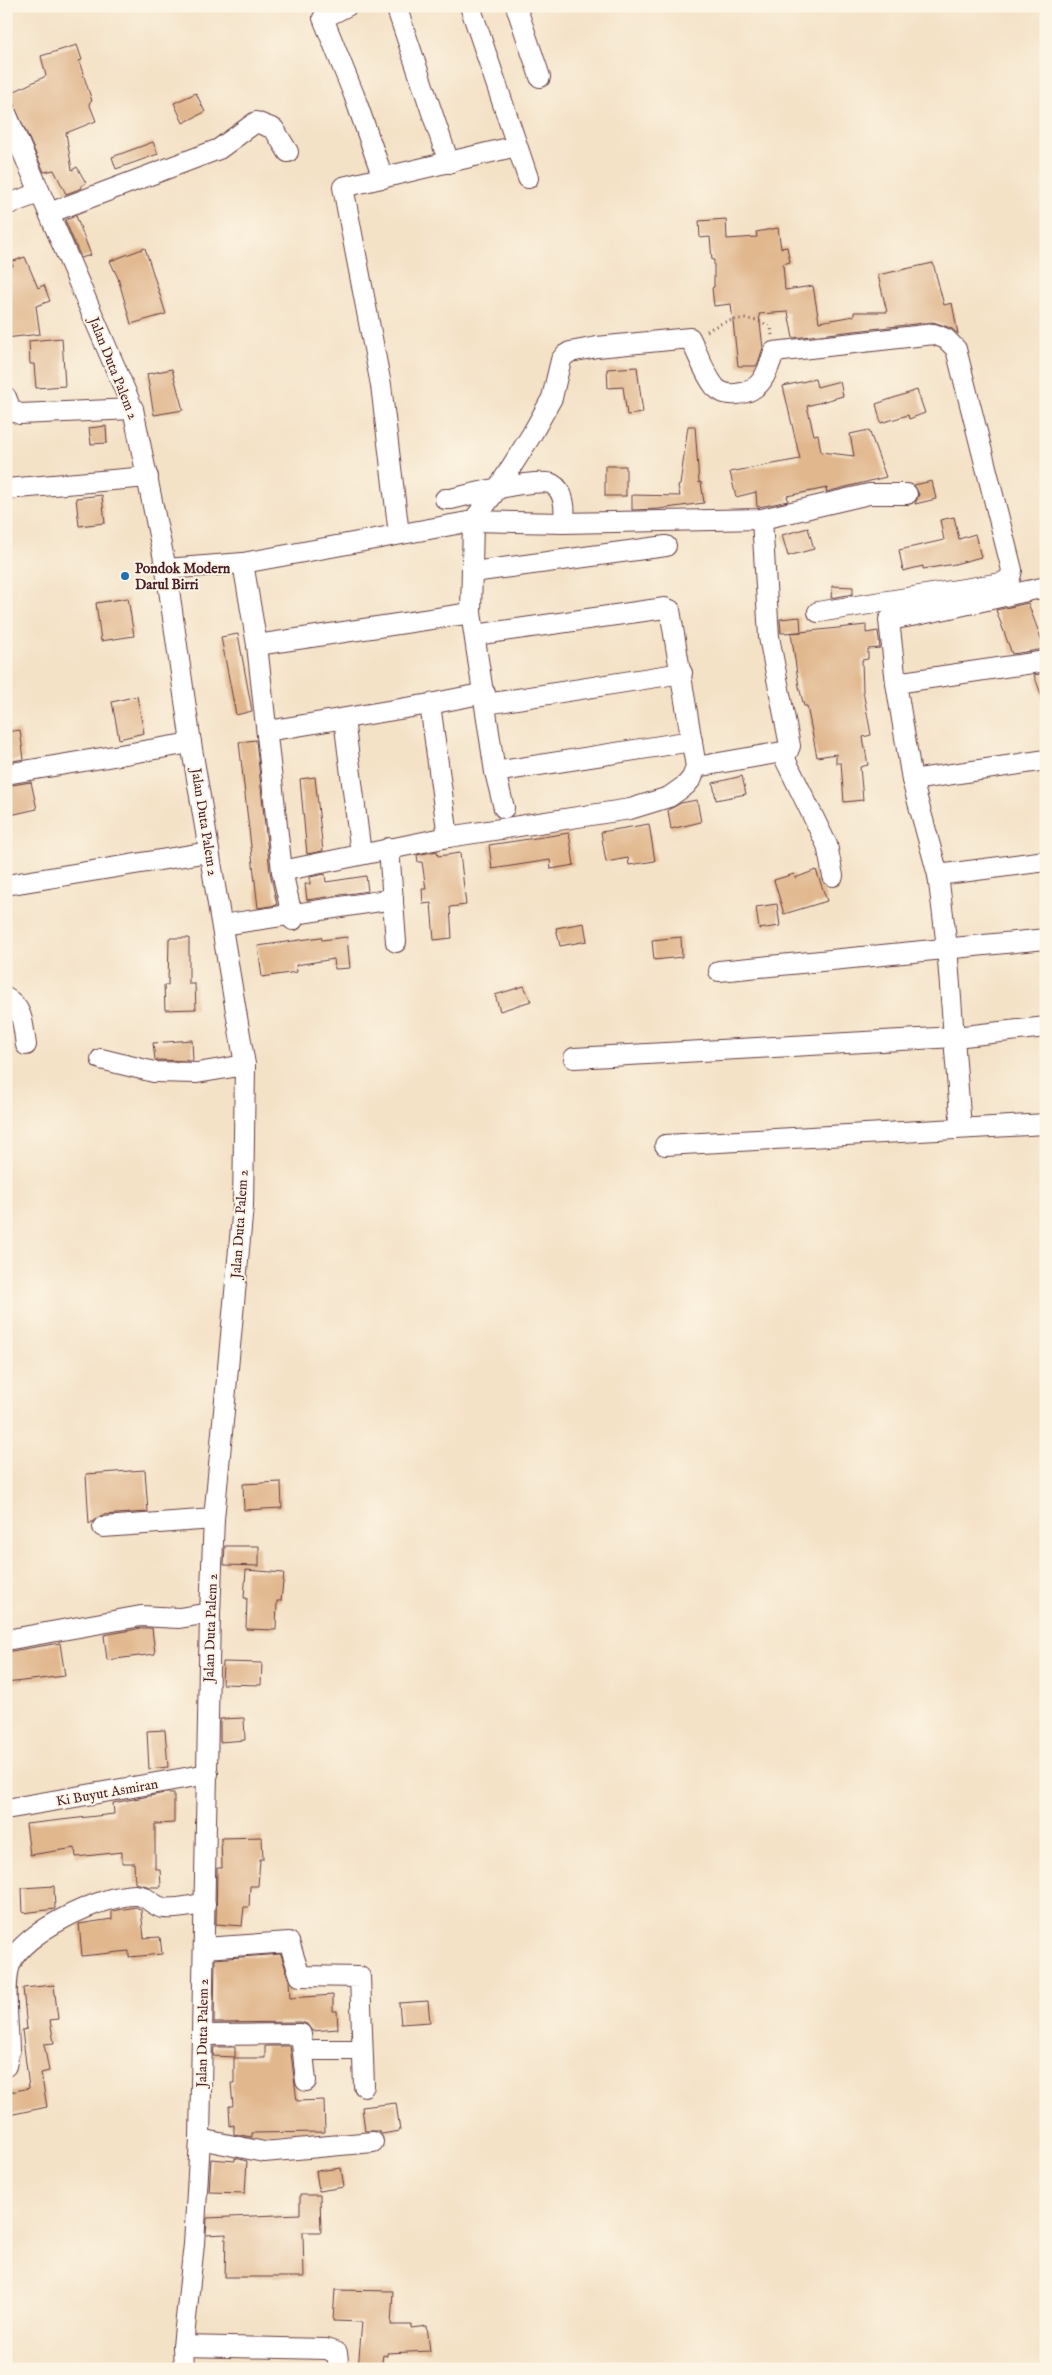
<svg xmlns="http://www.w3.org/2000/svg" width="1052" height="2375" font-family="'IM FELL English',serif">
	<rect width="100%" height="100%" fill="#fcf5e5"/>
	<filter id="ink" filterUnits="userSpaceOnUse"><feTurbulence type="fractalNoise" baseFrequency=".02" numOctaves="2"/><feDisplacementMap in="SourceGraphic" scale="10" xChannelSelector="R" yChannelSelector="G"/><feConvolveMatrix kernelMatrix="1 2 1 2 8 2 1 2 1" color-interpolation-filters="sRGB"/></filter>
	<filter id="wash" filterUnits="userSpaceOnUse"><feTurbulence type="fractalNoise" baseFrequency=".0096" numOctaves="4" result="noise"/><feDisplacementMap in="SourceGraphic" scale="20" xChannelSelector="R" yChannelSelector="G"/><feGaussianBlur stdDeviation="1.12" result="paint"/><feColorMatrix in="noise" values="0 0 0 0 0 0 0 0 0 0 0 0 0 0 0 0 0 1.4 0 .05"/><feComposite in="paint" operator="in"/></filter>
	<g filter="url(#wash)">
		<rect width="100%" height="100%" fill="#f4e2c7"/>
		<g id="blocks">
			<g fill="#e1b78e">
				<polygon points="77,45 82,60 79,61 92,101 89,103 96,121 66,133 72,170 77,167 86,183 81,186 82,188 66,194 54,170 44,172 9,94 46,76 41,56"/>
				<polygon points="196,93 205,112 183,123 174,103"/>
				<polygon points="153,142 158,154 116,169 112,157"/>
				<polygon points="76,216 91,255 81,258 65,220"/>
				<polygon points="726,219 727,239 757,237 756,232 778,228 781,248 787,247 790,262 783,264 785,290 813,286 819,322 854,316 854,312 887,312 878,275 933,263 944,305 952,303 958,334 951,328 933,322 793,338 788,312 759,314 763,348 758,363 756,366 738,366 731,304 714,306 712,288 714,287 714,260 712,260 710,237 700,238 699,221"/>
				<polygon points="145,248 166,314 131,324 118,278 110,261"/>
				<polygon points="25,257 38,288 44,285 50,301 36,306 40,334 6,338 6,269 13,266 11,262"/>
				<polygon points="62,338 65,386 36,388 34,364 30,364 29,341"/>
				<polygon points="637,367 643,413 627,415 623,387 608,388 607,369"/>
				<polygon points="172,369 183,410 154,415 147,374"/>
				<polygon points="815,379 817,387 840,381 843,396 807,406 814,435 818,434 821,452 854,456 850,434 869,430 886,477 826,492 827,488 787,496 788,501 764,506 757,507 756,492 736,497 730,472 800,459 783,386"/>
				<polygon points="917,390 925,413 909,419 908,415 881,423 876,404"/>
				<polygon points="106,426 107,443 91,444 89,428"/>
				<polygon points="688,426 695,426 699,483 701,482 704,503 659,509 632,510 632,495 680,496 678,486 680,485"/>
				<rect x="605" y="466" width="21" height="30"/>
				<polygon points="932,481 936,499 915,504 919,494 914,485"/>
				<polygon points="102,495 105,523 79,526 76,498"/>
				<polygon points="954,517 959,539 975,534 981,557 955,564 923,569 923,566 903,571 899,550 944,540 940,520"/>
				<polygon points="808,528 814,549 788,556 782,535"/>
				<polygon points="832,586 853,587 853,594 831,598"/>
				<polygon points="128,598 134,636 101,641 96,603"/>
				<polygon points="1028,603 1045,649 1012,654 996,610"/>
				<polygon points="800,617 801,632 781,633 780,619"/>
				<polygon points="866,625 866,633 878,631 880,648 868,649 868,659 862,660 863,691 871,735 863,737 868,765 860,767 863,800 844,802 841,763 836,763 836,754 817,757 807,706 804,706 799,687 791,633"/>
				<polygon points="238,634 252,711 236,715 221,637"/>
				<polygon points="1046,673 1046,702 1044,702 1034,675"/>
				<polygon points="137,696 144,733 119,739 112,702"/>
				<polygon points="20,730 24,759 6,762 6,732"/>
				<polygon points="256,740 270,872 277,905 258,908 239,742"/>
				<polygon points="742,776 746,794 716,800 713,783"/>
				<polygon points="315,777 323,851 307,854 300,779"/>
				<polygon points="31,782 37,809 6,816 6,786"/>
				<polygon points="697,800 701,822 671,829 668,810 681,803"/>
				<polygon points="649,824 655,861 629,865 628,858 606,862 601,832"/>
				<polygon points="569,833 574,865 551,869 550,860 492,869 489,845"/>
				<polygon points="437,851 438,856 460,853 466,905 450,907 452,938 434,940 431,903 423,904 422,889 426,889 422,862 418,862 417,855"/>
				<polygon points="816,870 827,901 784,914 774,880 794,874 795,878"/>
				<polygon points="325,874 326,882 366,876 368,891 307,900 305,884 310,884 310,877"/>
				<polygon points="777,904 780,926 759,929 756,907"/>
				<polygon points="584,923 587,941 560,946 556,928"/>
				<polygon points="321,937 322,940 347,937 350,968 335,969 334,959 296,965 297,972 262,977 258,946"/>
				<polygon points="681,937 682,957 654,960 652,940"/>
				<polygon points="169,938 189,938 189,984 195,984 196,1009 165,1010 164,985 168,985"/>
				<polygon points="524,986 531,1001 500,1011 495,995"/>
				<polygon points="192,1040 193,1061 155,1060 153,1043"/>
				<polygon points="145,1470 148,1512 102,1515 89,1524 86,1474"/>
				<polygon points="281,1482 282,1508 244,1510 243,1484"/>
				<polygon points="225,1546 259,1546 259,1566 224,1565"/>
				<polygon points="246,1570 284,1573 281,1601 277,1601 276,1630 246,1629 247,1598 244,1598"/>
				<polygon points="142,1628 152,1628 155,1654 107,1660 104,1635"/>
				<polygon points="60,1643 65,1676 6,1683 6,1652"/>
				<polygon points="223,1662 262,1663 261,1685 222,1684"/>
				<polygon points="244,1718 245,1740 220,1742 220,1719"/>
				<polygon points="165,1730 168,1767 149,1769 147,1731"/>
				<polygon points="165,1793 174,1793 174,1823 155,1824 155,1869 160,1869 161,1887 151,1887 135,1883 134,1863 122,1863 122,1852 76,1857 75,1848 30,1855 26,1824 114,1814 113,1803"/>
				<polygon points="262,1837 263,1859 260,1859 258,1886 250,1886 249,1907 244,1907 242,1926 216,1924 217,1868 222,1868 221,1838"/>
				<polygon points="54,1886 55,1909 23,1913 22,1888"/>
				<polygon points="136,1907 141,1910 144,1938 160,1937 162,1954 129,1957 129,1951 82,1956 79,1924 112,1919 112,1911"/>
				<polygon points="281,1954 289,1980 290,1998 333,1995 333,2011 337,2011 338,2029 312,2031 307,2024 301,2022 214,2023 215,1959"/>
				<polygon points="54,1985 58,2019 50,2020 54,2043 44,2044 49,2071 41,2073 47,2107 9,2115 6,2093 29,2088 22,2030 27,2029 23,1988"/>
				<polygon points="428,2001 430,2022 401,2024 399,2003"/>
				<polygon points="265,2046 290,2046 297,2101 324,2100 325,2132 252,2133 252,2137 234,2134 234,2125 230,2126 229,2106 233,2106 231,2083 234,2083 234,2058 265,2058"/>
				<polygon points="214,2047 235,2047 235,2057 213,2056"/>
				<polygon points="396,2103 400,2131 382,2134 378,2131 365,2131 362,2107"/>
				<polygon points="235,2158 247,2161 245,2193 209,2192 211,2159 235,2161"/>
				<polygon points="341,2168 344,2187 319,2191 316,2171"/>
				<polygon points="300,2195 320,2195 321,2232 303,2232 304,2277 225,2277 226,2234 206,2235 207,2218 300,2214"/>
				<polygon points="335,2290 393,2291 391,2325 411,2325 411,2328 427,2326 430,2351 387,2353 387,2356 383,2355 381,2369 358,2369 362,2322 333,2321"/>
			</g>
		</g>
	</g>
	<g filter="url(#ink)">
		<use href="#blocks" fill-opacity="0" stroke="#643c42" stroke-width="1"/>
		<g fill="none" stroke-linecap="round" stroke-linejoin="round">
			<defs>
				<g id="minor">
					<polyline points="347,6 323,18 354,95 383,178"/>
					<polyline points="396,6 449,163"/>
					<polyline points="470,6 528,178"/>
					<polyline points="516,6 540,77"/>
					<polyline points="6,113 133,409 166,569 191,743 245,1065 243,1206 214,1519 210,1613 200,2139 194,2244 183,2346 184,2369"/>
					<polyline points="6,205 39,193"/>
					<polyline points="49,213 219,149 256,122 274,129 288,152"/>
					<polyline points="6,397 11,410 20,414 133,409"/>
					<polyline points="6,489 148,477"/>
					<path d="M445 499H451C467 495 539 477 552 484 565 491 566 511 563 523"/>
					<polyline points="399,534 381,385 343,187 517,146"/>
					<polyline points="243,563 257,645 282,871 293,920"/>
					<polyline points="166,569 243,563 473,521 563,523 762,519 869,494 907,494"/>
					<polyline points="473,572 666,546"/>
					<polyline points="475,635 665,608 670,610 696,767"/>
					<polyline points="257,645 471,613"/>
					<polyline points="896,683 1046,661"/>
					<polyline points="430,704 448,837"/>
					<polyline points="486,704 682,673"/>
					<polyline points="344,719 361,854"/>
					<polyline points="267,731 430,704 485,693"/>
					<polyline points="782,753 827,845 833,876"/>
					<polyline points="495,772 692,741"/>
					<polyline points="6,774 191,743"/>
					<polyline points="912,780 1046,760"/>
					<path d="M504 808 495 772 471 613 473 521 498 488 532 434 552 398 561 360 565 355 570 352 597 347 690 338C698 354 704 373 715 387 721 393 728 395 736 394 761 392 767 374 774 352L934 334 946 339 956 349 1012 570 1010 578 1002 583 818 612"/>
					<polyline points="389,848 396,942"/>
					<polyline points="282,871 448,837 630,809 669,797 686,785 692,778 696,767 788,751 790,746 769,637 762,519"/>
					<polyline points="938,875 1046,861"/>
					<polyline points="6,885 209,852"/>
					<polyline points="222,925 393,899"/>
					<polyline points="719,971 1046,939"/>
					<path d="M6 998C24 1008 23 1027 26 1045"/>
					<polyline points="574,1058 955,1037 1046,1027"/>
					<polyline points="101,1059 154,1072 197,1073 245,1065"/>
					<path d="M961 1128 947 947 938 875 912 780 896 683 889 620C942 611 993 598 1046 587"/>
					<polyline points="665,1145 1046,1124"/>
					<polyline points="103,1527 214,1519"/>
					<polyline points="6,1640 141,1616 179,1618 210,1613"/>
					<polyline points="6,1809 208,1774"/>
					<polyline points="204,1948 289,1942 300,1976 360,1977 364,2086"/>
					<polyline points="202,2035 301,2034 306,2081"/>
					<polyline points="315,2050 362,2050"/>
					<path d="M6 2066 9 2052C9 2030 3 1984 10 1965 20 1933 104 1894 136 1895 146 1895 153 1906 163 1908 175 1910 192 1905 205 1904"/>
					<polyline points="200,2139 264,2152 373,2142"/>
					<polyline points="183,2346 326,2349 337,2353 339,2369"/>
				</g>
			</defs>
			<use href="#minor" stroke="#643c42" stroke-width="22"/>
			<path stroke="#643c42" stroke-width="3" stroke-dasharray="1 4" stroke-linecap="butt" d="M707 331C727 318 750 314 771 327L772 335"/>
			<use href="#minor" stroke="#fff" stroke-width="20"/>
		</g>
	</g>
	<circle fill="#1f6fb2" stroke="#fcf5e5" stroke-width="2" cx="125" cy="576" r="5"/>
	<g text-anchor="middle" stroke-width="4" stroke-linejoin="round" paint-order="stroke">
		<g font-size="14" fill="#4a1f2b" stroke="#fcf5e5">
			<text transform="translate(114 368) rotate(68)" y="5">Jalan Duta Palem 2</text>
			<text transform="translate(205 822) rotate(81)" y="5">Jalan Duta Palem 2</text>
			<text transform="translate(239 1224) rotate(-86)" y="5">Jalan Duta Palem 2</text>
			<text transform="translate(210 1628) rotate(-88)" y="5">Jalan Duta Palem 2</text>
			<text transform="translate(107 1792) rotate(-10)" y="5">Ki Buyut Asmiran</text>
			<text transform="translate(202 2033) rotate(-89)" y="5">Jalan Duta Palem 2</text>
		</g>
		<g font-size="14" font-weight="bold" fill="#4a1f2b" stroke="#fcf5e5" text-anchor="start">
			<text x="135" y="573">Pondok Modern<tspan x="135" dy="16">Darul Birri</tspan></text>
		</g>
	</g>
	<rect width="1052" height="2375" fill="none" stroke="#fcf5e5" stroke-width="25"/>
</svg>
